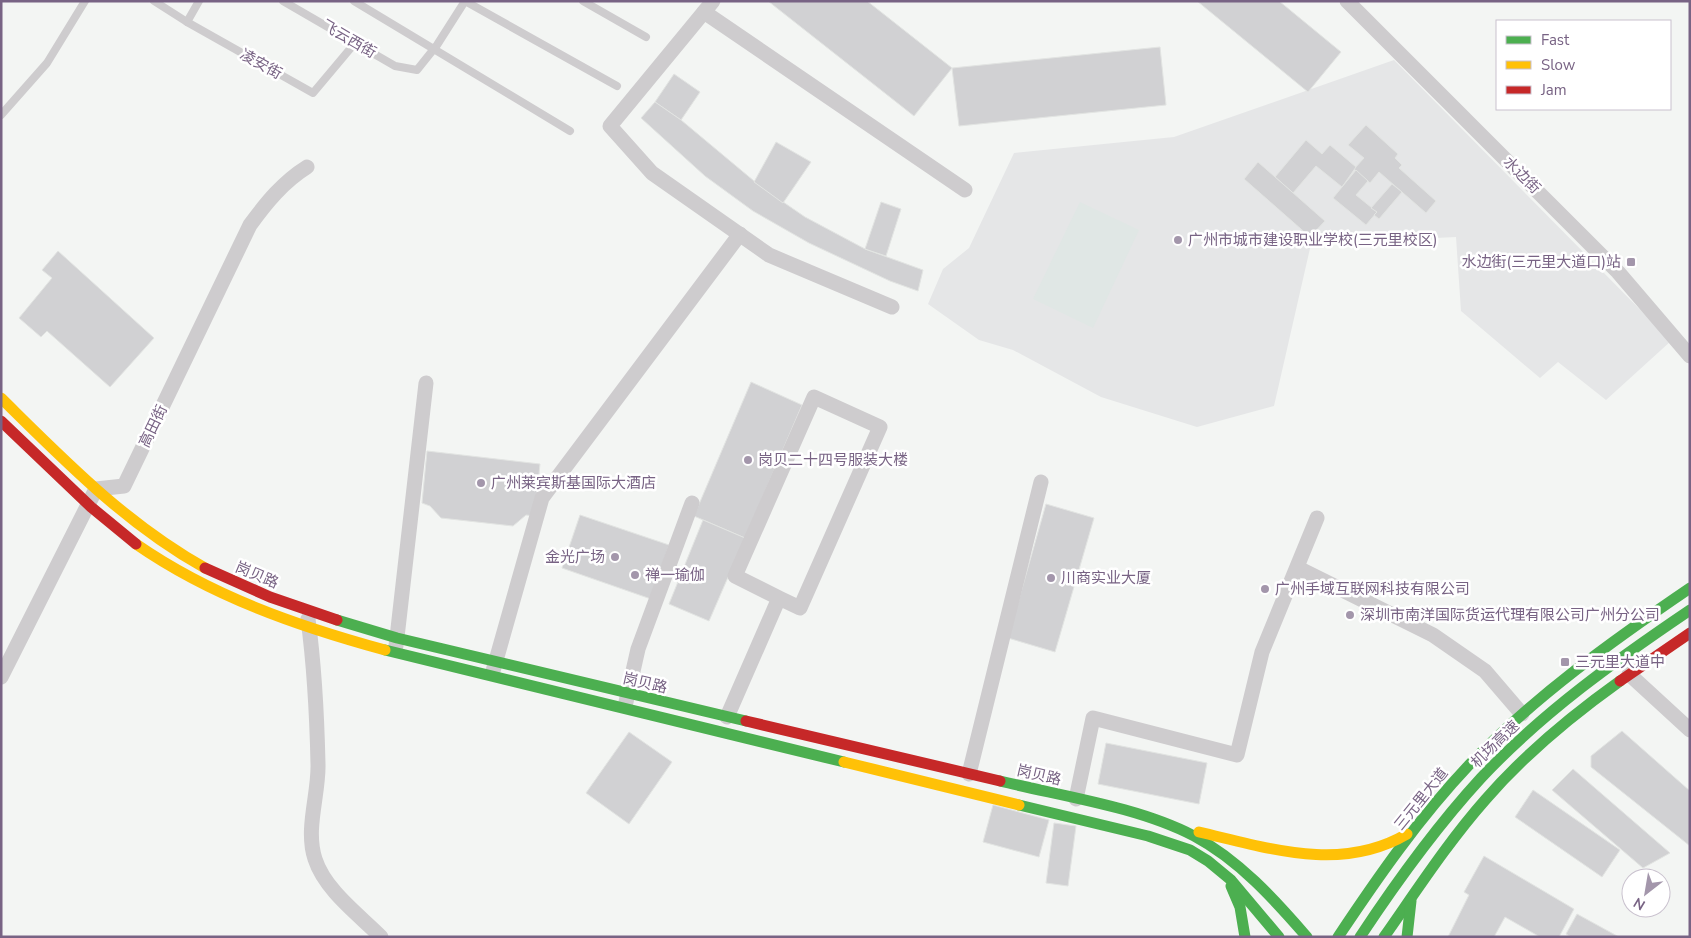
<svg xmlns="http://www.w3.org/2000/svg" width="1691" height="938" font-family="'Nunito Sans','Noto Sans SC',sans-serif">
	<rect width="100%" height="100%" fill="#f3f5f3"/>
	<polygon fill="#e5e6e7" points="1394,60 1671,341 1606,400 1558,362 1540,378 1461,311 1456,237 1311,244 1274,406 1197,427 1101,397 1013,350 979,340 928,304 943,269 969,248 1014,153 1174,137"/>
	<polygon fill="#e0e7e5" points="1080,202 1139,230 1093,328 1033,299"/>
	<g fill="#d1d1d3" stroke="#e2e4e2">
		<polygon points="768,1 867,1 952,68 914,116"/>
		<polygon points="1197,1 1279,1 1341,52 1308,92"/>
		<polygon points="1160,47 1166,105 959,126 952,68"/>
		<polygon points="674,74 700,92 681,120 655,102"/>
		<polygon points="655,102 681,120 760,186 805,217 865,249 923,270 918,291 890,281 809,243 753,211 705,176 641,118"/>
		<polygon points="1366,125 1398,154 1395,158 1402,165 1399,168 1436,201 1426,213 1379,172 1370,183 1354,169 1364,158 1348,145"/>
		<polygon points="1306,140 1322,154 1330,145 1356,167 1342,187 1316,166 1293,193 1275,177"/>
		<polygon points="776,142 811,162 783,203 754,182"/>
		<polygon points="1258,162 1325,221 1310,237 1244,179"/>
		<polygon points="1356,170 1368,181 1356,195 1377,212 1366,225 1333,198"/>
		<polygon points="1392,184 1402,192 1379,219 1374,215 1377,212 1371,208"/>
		<polygon points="881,202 901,209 886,256 865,249"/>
		<polygon points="58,251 154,338 110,387 47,331 41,337 19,318 52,278 42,270"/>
		<polygon points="751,382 802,405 745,538 694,516"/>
		<polygon points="427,451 540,464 535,516 526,515 513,526 441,518 430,506 422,503"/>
		<polygon points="1046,504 1094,518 1055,652 1008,638"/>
		<polygon points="580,515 669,545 651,599 562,568"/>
		<polygon points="703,520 745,538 709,621 669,604"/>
		<polygon points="1622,731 1690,791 1690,846 1591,767 1591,756"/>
		<polygon points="629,732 672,762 629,824 586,793"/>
		<polygon points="1106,743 1207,763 1199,804 1098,784"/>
		<polygon points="1573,769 1670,853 1643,868 1552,790"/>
		<polygon points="1533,790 1620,850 1602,877 1515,817"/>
		<polygon points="993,805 1049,820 1039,857 983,842"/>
		<polygon points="1054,823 1076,826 1068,886 1046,883"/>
		<polygon points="1484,856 1574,909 1559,937 1540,937 1505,917 1494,937 1448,937 1469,895 1464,892"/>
		<polygon points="1577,914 1619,937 1571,937 1566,934"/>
	</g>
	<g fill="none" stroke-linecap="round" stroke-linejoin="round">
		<g stroke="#ceccce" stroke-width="8">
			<polyline points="154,1 187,22 313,93 355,43"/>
			<polyline points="283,1 395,66 417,70 437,45 465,1"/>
			<polyline points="354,1 570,131"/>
			<polyline points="465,1 617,86"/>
			<polyline points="583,1 646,37"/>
			<polyline points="187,22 199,1"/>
			<polyline points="1,115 47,63 85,1"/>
		</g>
		<g stroke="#ceccce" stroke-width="15">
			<polyline points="713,1 610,126 652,173 769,255 892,307"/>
			<polyline points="1347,1 1618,272 1690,356"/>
			<polyline points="704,12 965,190"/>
			<polyline points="1298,568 1433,635 1485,671 1522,714"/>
			<path d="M308 619C314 664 317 719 318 764 319 794 305 829 315 859 325 890 358 914 381 937"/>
			<polyline points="396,646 426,383"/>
			<polyline points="493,671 542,498 740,234"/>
			<polyline points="1629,674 1690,730"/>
			<path d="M1 677 96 489 124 486 250 225C266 203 283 182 307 167"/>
			<polyline points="626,702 638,649 692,503"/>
			<polyline points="727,717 779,598 735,576 814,397 880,427 800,608 779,598"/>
			<polyline points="969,774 1041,482"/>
			<polyline points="1076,799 1093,718 1237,755 1262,652 1317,518"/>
		</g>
		<g stroke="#4caf50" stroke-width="11">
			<polyline points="337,620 397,638 746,721"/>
			<polyline points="385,650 844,762"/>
			<path d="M1000 781C1061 796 1139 807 1194 836 1239 860 1274 899 1307 937"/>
			<polyline points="1019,805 1148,836 1190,850 1208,861 1231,880 1279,937"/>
			<polyline points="1231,886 1240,907 1245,937"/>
			<path d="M1338 937C1378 877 1419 818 1469 765 1534 697 1612 641 1690 588"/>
			<path d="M1360 937C1397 881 1436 827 1481 778 1543 712 1616 660 1690 610"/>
			<path d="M1384 937C1417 890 1448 842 1486 799 1525 754 1571 716 1620 681"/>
			<polyline points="1407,937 1411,901"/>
		</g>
		<g stroke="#ffc107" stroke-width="11">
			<path d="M1 398C65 461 126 524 205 568"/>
			<path d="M136 544C211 596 297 626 385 650"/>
			<polyline points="844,762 1019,805"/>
			<path d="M1199 832C1268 848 1341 873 1407 834"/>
		</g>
		<g stroke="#c62828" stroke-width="11">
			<polyline points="1,421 91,507 136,544"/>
			<polyline points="205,568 270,597 337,620"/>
			<polyline points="1620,681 1690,633"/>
			<polyline points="746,721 1000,781"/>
		</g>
	</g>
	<g fill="#a396ab" stroke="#fff" stroke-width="2">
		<circle cx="1178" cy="240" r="5"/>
		<rect x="1626" y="257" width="10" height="10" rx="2.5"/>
		<circle cx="748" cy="460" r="5"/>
		<circle cx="481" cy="483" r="5"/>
		<circle cx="615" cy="557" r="5"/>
		<circle cx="635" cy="575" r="5"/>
		<circle cx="1051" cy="578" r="5"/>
		<circle cx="1265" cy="589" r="5"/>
		<circle cx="1350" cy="615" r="5"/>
		<rect x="1560" y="657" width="10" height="10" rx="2.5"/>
	</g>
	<g text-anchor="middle" stroke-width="5" stroke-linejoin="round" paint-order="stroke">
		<g font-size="15" fill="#786384" stroke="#fff">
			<text transform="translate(349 39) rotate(30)" y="5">飞云西街</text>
			<text transform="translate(261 64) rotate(29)" y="5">凌安街</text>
			<text transform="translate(1522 175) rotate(45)" y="5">水边街</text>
			<text transform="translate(153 426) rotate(-64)" y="5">高田街</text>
			<text transform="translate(257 575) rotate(23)" y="5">岗贝路</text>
			<text transform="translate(645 683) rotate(13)" y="5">岗贝路</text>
			<text transform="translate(1495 744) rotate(-44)" y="5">机场高速</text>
			<text transform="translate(1039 775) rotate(13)" y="5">岗贝路</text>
			<text transform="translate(1421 799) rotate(-51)" y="5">三元里大道</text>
		</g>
		<g font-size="15" fill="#786384" stroke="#fff" text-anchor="start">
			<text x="1188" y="245">广州市城市建设职业学校(三元里校区)</text>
			<text x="1621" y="267" text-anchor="end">水边街(三元里大道口)站</text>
			<text x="758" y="465">岗贝二十四号服装大楼</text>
			<text x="491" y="488">广州莱宾斯基国际大酒店</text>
			<text x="605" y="562" text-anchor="end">金光广场</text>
			<text x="645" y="580">禅一瑜伽</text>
			<text x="1061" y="583">川商实业大厦</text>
			<text x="1275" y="594">广州手域互联网科技有限公司</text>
			<text x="1360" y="620">深圳市南洋国际货运代理有限公司广州分公司</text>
			<text x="1575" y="667">三元里大道中</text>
		</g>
	</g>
	<rect width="1691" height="938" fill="none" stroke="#786384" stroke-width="5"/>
	<rect x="1496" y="20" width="175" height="90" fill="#ffffff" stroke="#c9c1ce"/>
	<rect x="1506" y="36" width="25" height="8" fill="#4caf50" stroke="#c9c1ce"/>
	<text x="1541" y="45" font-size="15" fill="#786384">Fast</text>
	<rect x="1506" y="61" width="25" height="8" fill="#ffc107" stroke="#c9c1ce"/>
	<text x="1541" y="70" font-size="15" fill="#786384">Slow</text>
	<rect x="1506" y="86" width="25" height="8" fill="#c62828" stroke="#c9c1ce"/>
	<text x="1541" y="95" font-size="15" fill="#786384">Jam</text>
	<g transform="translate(1646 893) rotate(211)"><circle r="24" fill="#ffffff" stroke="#c9c1ce"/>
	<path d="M0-4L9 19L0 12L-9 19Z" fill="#a396ab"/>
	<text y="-8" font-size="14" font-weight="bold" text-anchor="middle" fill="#786384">N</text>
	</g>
</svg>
